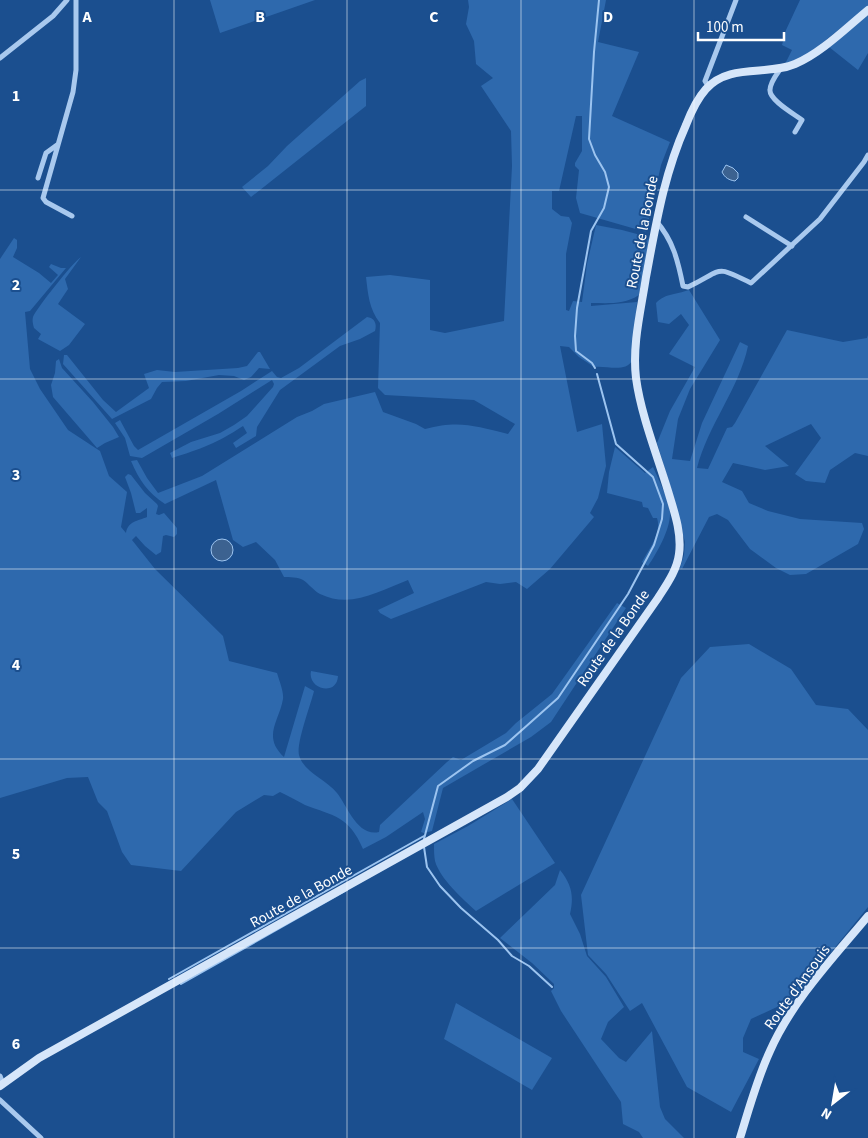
<svg xmlns="http://www.w3.org/2000/svg" width="868" height="1138" viewBox="0 0 868 1138" font-family="'Source Sans 3',sans-serif">
<rect width="100%" height="100%" fill="#1b4f8f"/>
<path fill="#2e69ad" d="M 210,0 L 315,0 L 220,33 Z
M 468,0 L 606,0 L 598,42 L 639,52 L 612,116 L 670,142 L 661,165 L 646,232 L 580,213 L 576,198 L 579,170 L 575,166 L 575,163 L 582,151 L 582,116 L 576,116 L 559,191 L 552,191 L 552,209 L 561,216 L 569,217 L 572,223 L 566,254 L 566,310 L 569,311 L 573,301 L 582,302 L 587,264 L 596,225 L 622,230 L 648,237 L 649,240 L 639,295 C 624,305 607,303 591,303 L 591,306 L 637,302 L 632,361 C 625,373 605,365 594,367 L 579,357 L 569,347 L 560,346 L 577,432 L 602,424 L 606,466 L 598,498 L 590,513 L 594,517 L 550,569 L 527,589 L 516,582 L 500,584 L 486,582 L 391,619 L 380,613 L 378,610 L 414,593 L 408,580 C 379,591 351,609 320,594 C 313,590 309,584 303,580 C 298,577 289,577 284,577 L 275,560 L 256,542 L 243,547 L 233,540 L 216,480 L 165,504 C 148,493 139,480 131,461 L 137,460 L 147,478 L 158,493 L 202,476 L 297,417 L 312,411 L 324,404 L 375,392 L 383,412 L 416,424 L 425,429 C 459,420 475,426 508,434 L 515,424 L 474,400 L 385,395 L 378,388 L 380,323 C 369,309 368,294 366,277 L 390,275 L 430,280 L 430,330 L 445,333 L 504,321 L 512,166 L 511,131 L 481,86 L 493,78 L 476,64 L 474,41 L 466,24 L 469,7 Z
M 800,0 L 868,0 L 868,6 L 806,56 L 785,64 L 792,50 L 782,45 L 786,30 Z
M 868,15 L 868,53 L 858,70 L 829,47 Z
M 366,78 L 366,106 L 251,197 L 242,187 L 268,166 L 287,146 L 360,81 Z
M 14,238 L 17,240 L 17,248 L 13,257 L 39,273 L 51,283 L 58,275 L 49,267 L 51,264 L 61,268 L 66,268 L 30,311 L 25,312 L 30,369 L 40,389 L 68,430 L 100,451 L 109,476 L 127,492 L 121,527 L 126,533 C 128,521 138,521 147,517 L 147,508 L 140,513 L 136,513 L 131,493 L 125,477 L 128,474 L 131,475 L 145,493 L 157,504 L 158,506 L 156,514 L 159,515 L 164,513 L 177,528 L 177,534 L 174,537 L 166,535 L 163,536 L 161,552 L 156,555 L 145,546 L 136,536 L 132,540 L 155,569 L 223,636 L 229,661 L 277,673 C 279,680 284,692 283,699 C 279,722 262,736 284,757 L 305,686 L 314,691 C 311,704 296,743 299,755 C 304,773 326,779 337,793 C 347,805 357,837 379,832 L 380,825 L 447,762 L 453,757 L 461,760 L 506,733 L 516,723 L 552,694 L 617,603 L 626,608 L 551,722 L 531,737 L 443,788 L 432,831 L 424,833 L 421,832 L 425,819 L 423,812 L 386,837 L 363,849 C 349,816 334,816 305,805 C 297,801 289,796 280,792 L 273,796 L 264,795 L 236,812 L 181,871 L 131,865 L 122,852 L 107,811 L 98,802 L 88,777 L 67,778 L 0,798 L 0,259 Z
M 81,257 L 65,279 L 68,289 L 58,304 L 85,324 L 69,345 L 60,351 L 38,339 L 41,334 L 34,328 C 33,324 32,321 33,317 C 36,309 73,262 81,257 Z
M 689,290 L 720,340 L 690,389 L 678,419 L 672,459 L 690,461 L 702,423 L 740,342 L 748,346 C 739,389 708,425 697,468 L 708,469 L 727,428 L 732,427 L 735,423 L 787,330 L 843,342 L 867,338 L 868,335 L 868,456 L 855,453 L 830,470 L 825,483 L 806,481 L 795,474 L 821,438 L 811,424 L 765,446 L 789,466 L 765,470 L 733,463 L 722,482 L 742,491 L 749,503 L 768,511 L 800,519 L 862,523 L 864,529 L 858,544 L 806,574 L 790,575 L 776,568 L 750,549 L 728,520 L 717,514 L 709,517 L 682,569 L 680,568 L 684,555 L 685,542 L 672,492 L 657,443 L 670,411 L 695,367 L 669,354 L 689,325 L 681,314 L 669,324 L 658,322 L 656,303 C 666,293 675,295 689,290 Z
M 367,317 C 375,318 377,324 375,331 L 360,339 L 340,346 L 280,390 L 257,427 L 256,436 L 236,448 L 233,443 L 247,433 L 243,426 C 217,443 201,449 172,458 L 170,453 L 191,442 L 220,433 L 234,425 L 247,416 L 273,387 L 274,384 L 272,380 L 218,414 L 142,458 L 130,456 L 125,438 L 115,423 L 120,420 L 134,446 L 138,450 L 241,391 L 272,371 L 277,377 L 281,378 L 299,368 Z
M 258,352 L 260,352 L 270,369 L 259,368 L 251,377 L 244,380 L 234,376 L 219,375 L 186,381 L 162,382 L 157,388 L 151,399 L 112,419 L 63,364 L 64,355 L 67,355 L 103,400 L 116,412 L 149,388 L 144,374 L 157,370 L 175,372 L 238,368 L 247,366 Z
M 59,359 L 62,368 L 93,402 L 113,427 L 119,437 L 105,443 L 97,448 L 53,397 L 51,385 L 55,373 L 56,361 Z
M 615,447 L 645,473 L 653,467 C 658,478 669,500 670,512 C 671,528 657,553 648,566 L 642,562 C 649,549 662,533 657,518 L 653,518 L 648,508 L 643,507 L 642,502 L 607,493 L 609,472 Z
M 749,644 L 791,669 L 816,705 L 848,709 L 868,730 L 868,907 L 792,1000 L 751,1019 L 743,1038 L 743,1052 L 759,1059 L 731,1112 L 687,1087 L 642,1003 L 630,1011 L 606,974 L 588,955 L 581,895 L 681,678 L 710,647 Z
M 311,671 L 338,676 C 337,697 307,689 311,671 Z
M 512,799 L 555,863 L 476,911 C 463,899 440,879 435,861 C 434,856 434,850 434,844 L 468,826 Z
M 560,870 C 572,885 574,896 570,914 L 580,934 L 587,956 L 606,977 L 624,1007 L 608,1022 L 601,1039 L 619,1058 L 626,1062 L 652,1031 L 660,1107 L 665,1119 L 684,1138 L 643,1138 L 639,1132 L 623,1124 L 621,1102 L 561,1011 L 551,991 L 554,988 L 554,984 L 532,963 L 500,938 L 555,885 Z
M 456,1003 L 552,1058 L 532,1090 L 444,1039 Z"/>
<path fill="#3c6290" stroke="#9cc4f0" d="M 726,165 L 733,168 L 738,173 L 738,178 L 735,181 C 729,180 725,178 722,172 Z
M211 550a11 11 0 1 1 22 0a11 11 0 1 1-22 0Z"/>
<g fill="none" stroke-linecap="round" stroke-linejoin="round">
<path stroke="#9cc4f0" stroke-width="2" d="M 595,368 L 592,363 L 576,351 L 575,336 L 577,308 L 591,231 L 604,208 L 609,187 L 605,172 L 595,155 L 589,139 L 594,52 L 599,0
M 424,839 L 438,786 L 473,761 L 505,745 L 558,698 L 628,594 L 654,545 L 662,519 L 663,504 L 653,477 L 616,444 L 597,374
M 424,847 L 427,867 L 440,886 L 461,908 L 498,940 L 512,956 L 529,966 L 552,987
M 169,979 L 424,836
M 181,984 L 347,890"/>
<path stroke="#a9c9ee" stroke-width="5" d="M 0,58 L 53,16 L 67,0
M 781,68 C 777,74 770,82 770,90 C 769,100 794,114 802,120 L 795,132
M 708,86 L 705,81 L 736,0
M 38,178 L 46,153 L 57,145
M 72,216 L 46,202 L 43,198 L 73,92 L 76,70 L 76,0
M 746,217 L 792,246
M 656,221 C 673,240 678,261 683,286 L 688,287 C 724,270 713,264 751,283 L 820,219 L 864,162 L 868,155
M 0,1076 L 3,1084
M 0,1100 L 41,1138"/>
<path stroke="#d6e6fa" stroke-width="8" d="M 0,1086 L 39,1058 L 507,797 L 520,788 L 538,769 L 658,598 C 667,584 677,570 679,554 C 682,533 674,511 668,491 C 657,455 641,415 636,378 C 632,345 641,310 646,277 C 656,224 664,174 686,125 C 691,112 697,99 706,89 C 729,63 767,76 795,64 C 821,53 846,28 868,10
M 740,1138 C 749,1109 757,1079 770,1051 C 792,1001 833,958 868,916"/>
</g>
<path fill="none" stroke="#fff" stroke-width="1" stroke-opacity="0.55" d="M 174,0 L 174,1138M 347,0 L 347,1138M 521,0 L 521,1138M 694,0 L 694,1138M 0,190 L 868,190M 0,379 L 868,379M 0,569 L 868,569M 0,759 L 868,759M 0,948 L 868,948"/>
<g text-anchor="middle" stroke-width="4" stroke-linejoin="round" paint-order="stroke">
<g font-size="15" fill="#fff" stroke="#1b4f8f">
<text transform="translate(642 232) rotate(-79)" y="5">Route de la Bonde</text>
<text transform="translate(613 638) rotate(-55)" y="5">Route de la Bonde</text>
<text transform="translate(301 896) rotate(-29)" y="5">Route de la Bonde</text>
<text transform="translate(797 987) rotate(-54)" y="5">Route d'Ansouis</text>
</g>
</g>
<g font-size="16" text-anchor="middle" font-weight="bold" fill="#fff" stroke="#1b4f8f" stroke-width="4" stroke-linejoin="round" paint-order="stroke">
<text x="87" y="22">A</text>
<text x="260" y="22">B</text>
<text x="434" y="22">C</text>
<text x="608" y="22">D</text>
<text x="16" y="101">1</text>
<text x="16" y="290">2</text>
<text x="16" y="480">3</text>
<text x="16" y="670">4</text>
<text x="16" y="859">5</text>
<text x="16" y="1049">6</text>
</g>
<g transform="translate(833 1103) rotate(211)" stroke="#1b4f8f" stroke-width="4" paint-order="stroke">
<path d="M0-4L9 19L0 12L-9 19Z" fill="#ffffff"/>
<text y="-8" font-size="14" font-weight="bold" text-anchor="middle" fill="#ffffff">N</text>
</g>
<path d="M698 32v8h86v-8" fill="none" stroke="#ffffff" stroke-width="2.5"/>
<text x="706" y="32" font-size="15" fill="#ffffff" stroke="#1b4f8f" stroke-width="4" paint-order="stroke">100 m</text>
</svg>
